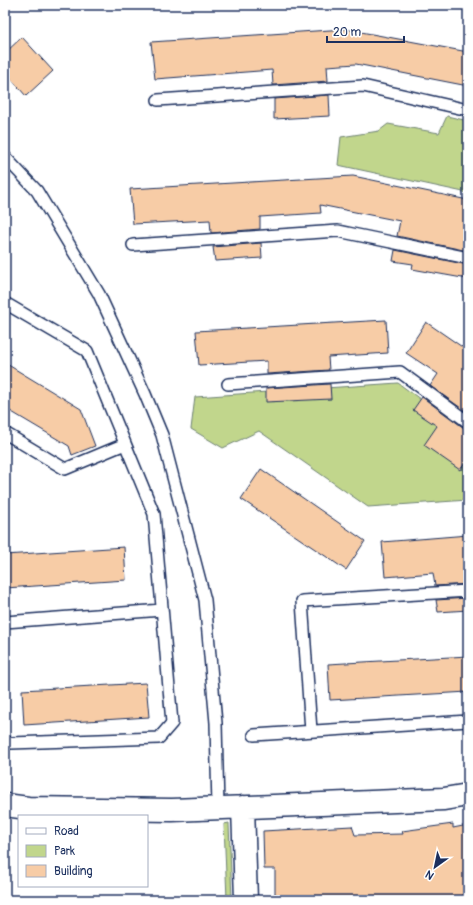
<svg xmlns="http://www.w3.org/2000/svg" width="473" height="905" viewBox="0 0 473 905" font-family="Pangolin,sans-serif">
<rect width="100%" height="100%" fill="#fff"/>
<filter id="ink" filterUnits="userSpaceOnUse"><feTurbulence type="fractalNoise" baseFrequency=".025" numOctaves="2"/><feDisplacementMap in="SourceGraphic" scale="8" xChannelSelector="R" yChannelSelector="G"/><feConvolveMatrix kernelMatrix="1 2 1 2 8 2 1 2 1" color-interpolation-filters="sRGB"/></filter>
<g filter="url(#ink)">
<path fill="#c1d68c" stroke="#6e8275" d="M 447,116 L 468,121 L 468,193 L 338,165 L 341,137 L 379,131 L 388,124 L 439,133 Z
M 398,383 L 468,434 L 468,500 L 368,507 L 259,431 L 223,448 L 191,429 L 195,397 Z
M 229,823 L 232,900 L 227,900 L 224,824 Z"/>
<path fill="#f7cca6" stroke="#1b2f5e" d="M 345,29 L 468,52 L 468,86 L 356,64 L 327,66 L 328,81 L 273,85 L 272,70 L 155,79 L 151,42 Z
M 22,37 L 53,71 L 26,96 L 5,72 L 5,53 Z
M 329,95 L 330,116 L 274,119 L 274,99 Z
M 353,176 L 468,200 L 468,251 L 397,236 L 400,221 L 320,205 L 321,213 L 260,217 L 260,229 L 211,233 L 210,220 L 133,224 L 130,189 Z
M 261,243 L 262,258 L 215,261 L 213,247 Z
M 395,250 L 468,265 L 468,279 L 412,269 L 413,264 L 393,261 Z
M 386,320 L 388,353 L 328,357 L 329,370 L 267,374 L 267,361 L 199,365 L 196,331 Z
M 426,322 L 468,351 L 468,413 L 430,386 L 438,374 L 406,353 Z
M 5,363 L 81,409 L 95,446 L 72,455 L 69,446 L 5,408 Z
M 330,384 L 331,399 L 266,402 L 266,388 Z
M 422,397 L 464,428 L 468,429 L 468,459 L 460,470 L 424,445 L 437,426 L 413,410 Z
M 261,469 L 365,541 L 346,570 L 241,499 Z
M 468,535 L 468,584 L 435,586 L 433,573 L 385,577 L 382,542 Z
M 124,547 L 126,580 L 5,588 L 5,555 Z
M 468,598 L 468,610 L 438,612 L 436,600 Z
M 468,656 L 468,692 L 330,700 L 328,664 Z
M 146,683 L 149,717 L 24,725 L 22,690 Z
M 453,824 L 453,828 L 468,825 L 468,900 L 275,900 L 275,869 L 264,869 L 263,831 L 352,826 L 355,835 L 403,834 L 402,831 Z"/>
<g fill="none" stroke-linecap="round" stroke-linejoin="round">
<defs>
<path id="lane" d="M 158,100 L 363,86 L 468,110
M 5,157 L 37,191 L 99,294 L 145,394 L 162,435 L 205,600 L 216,723 L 218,808
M 133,245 L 338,231 L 468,258
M 5,303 L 87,351 L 154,514 L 172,723 L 159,738 L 11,743 L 5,742
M 228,384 L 400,372 L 468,422
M 5,433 L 65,469 L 125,444
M 5,622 L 162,610
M 311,731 L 302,601 L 468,591
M 254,735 L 468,721"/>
<path id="street" d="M 5,805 L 28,808 L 172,810 L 444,799 L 468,795
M 243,807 L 246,900"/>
</defs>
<use href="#lane" stroke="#1b2f5e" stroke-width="14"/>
<use href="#street" stroke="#1b2f5e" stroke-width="25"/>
<use href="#lane" stroke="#fff" stroke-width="11"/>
<use href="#street" stroke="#fff" stroke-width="22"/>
</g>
</g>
<rect width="473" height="905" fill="none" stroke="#fff" stroke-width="20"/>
<rect x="10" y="10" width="453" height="885" fill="none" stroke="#1b2f5e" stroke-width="1.5" filter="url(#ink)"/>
<rect x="18" y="815" width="130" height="72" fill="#ffffff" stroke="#a4acbf"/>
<rect x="26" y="828" width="20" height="6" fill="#ffffff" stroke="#a4acbf"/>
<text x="54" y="835" font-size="12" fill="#1b2f5e">Road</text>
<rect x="26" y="845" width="20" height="12" fill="#c1d68c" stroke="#a4acbf"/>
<text x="54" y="855" font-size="12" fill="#1b2f5e">Park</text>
<rect x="26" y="865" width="20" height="12" fill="#f7cca6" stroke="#a4acbf"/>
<text x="54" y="875" font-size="12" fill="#1b2f5e">Building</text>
<g transform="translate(435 867) rotate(213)" stroke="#ffffff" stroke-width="3" paint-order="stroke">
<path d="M0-3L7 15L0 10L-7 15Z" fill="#1b2f5e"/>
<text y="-6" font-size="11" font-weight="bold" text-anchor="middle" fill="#1b2f5e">N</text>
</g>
<path d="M327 36v6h77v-6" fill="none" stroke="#1b2f5e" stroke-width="2"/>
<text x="333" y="36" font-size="12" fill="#1b2f5e" stroke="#ffffff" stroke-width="3" paint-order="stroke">20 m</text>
</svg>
